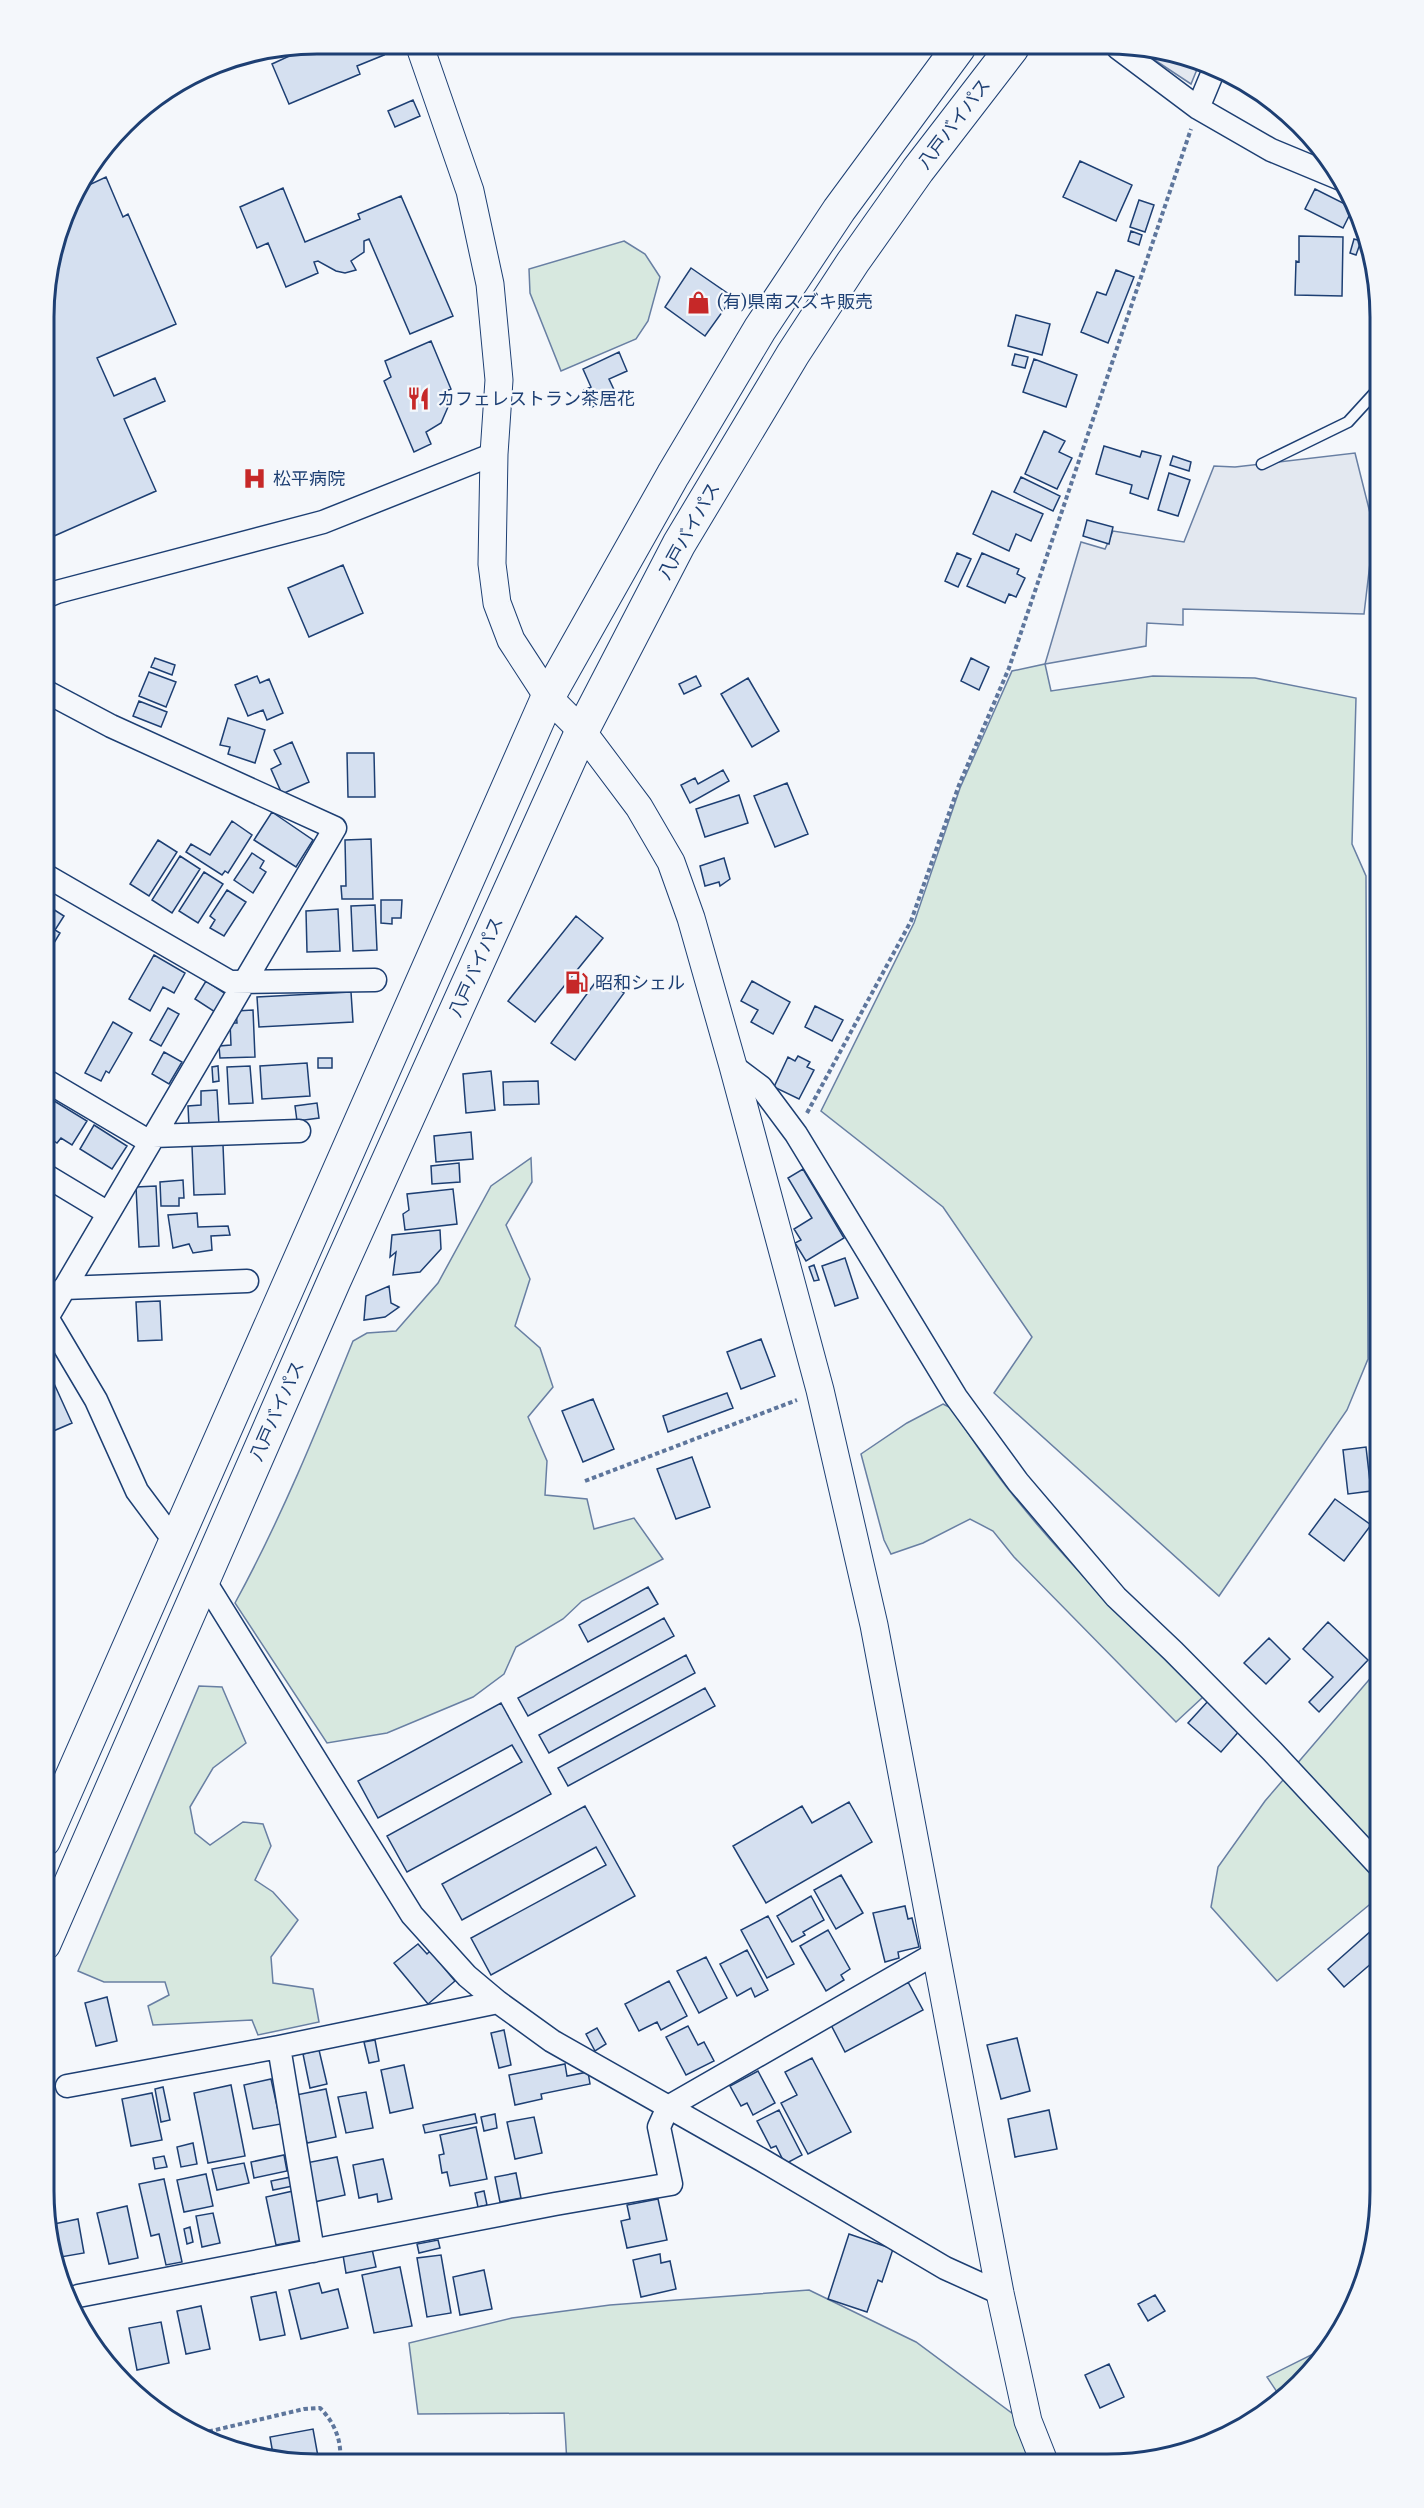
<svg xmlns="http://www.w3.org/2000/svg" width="1424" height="2508" viewBox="0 0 1424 2508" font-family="'Libre Baskerville','Noto Sans JP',serif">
<rect width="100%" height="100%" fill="#f4f7fb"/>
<path fill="#d7e8df" stroke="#687fa3" stroke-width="1.5" d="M 624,241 L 645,254 L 660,277 L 648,321 L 636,339 L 561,371 L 530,293 L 529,269 Z
M 1045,664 L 1051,691 L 1153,676 L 1255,678 L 1356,698 L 1352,844 L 1366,876 L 1368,1359 L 1347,1410 L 1219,1596 L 994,1393 L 1032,1337 L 943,1207 L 821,1111 L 914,923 L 960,788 L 1012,671 Z
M 531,1158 L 532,1182 L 506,1225 L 530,1279 L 515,1326 L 540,1348 L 553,1387 L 528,1417 L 547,1461 L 545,1495 L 587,1499 L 594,1529 L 634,1518 L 663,1559 L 582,1601 L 563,1619 L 516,1647 L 504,1674 L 473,1697 L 387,1733 L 327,1743 L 235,1603 C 281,1519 317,1430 353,1341 L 367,1333 L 396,1331 L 438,1283 L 491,1186 Z
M 943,1404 L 951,1408 C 970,1435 988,1464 1009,1490 C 1067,1564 1136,1631 1203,1697 L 1176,1722 L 1014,1557 L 993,1531 L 970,1519 L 923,1543 L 891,1554 L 884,1540 L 861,1454 L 907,1423 Z
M 1380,1667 L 1380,1896 L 1277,1981 L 1211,1907 L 1218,1867 L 1265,1801 Z
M 199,1686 L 222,1687 L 246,1743 L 213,1768 L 190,1807 L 195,1833 L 210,1845 L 243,1822 L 263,1824 L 271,1846 L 255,1880 L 273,1892 L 298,1920 L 271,1957 L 273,1983 L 313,1989 L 319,2022 L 258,2035 L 252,2020 L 153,2025 L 148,2006 L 169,1995 L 165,1982 L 104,1982 L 78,1971 Z
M 809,2290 L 916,2342 L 1013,2414 L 1030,2464 L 567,2463 L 564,2413 L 418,2414 L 409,2343 L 512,2318 L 610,2305 Z
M 1331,2345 L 1324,2358 L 1281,2398 L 1267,2377 Z"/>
<path fill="#e3e8f0" stroke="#687fa3" stroke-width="1.5" d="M 1138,49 L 1160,49 L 1200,62 L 1191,84 Z
M 1355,453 L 1374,529 L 1364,614 L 1183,609 L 1183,625 L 1147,623 L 1146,646 L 1045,664 L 1081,542 L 1105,549 L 1113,531 L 1184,542 L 1214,466 L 1235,467 Z"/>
<path fill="#d5e0f0" stroke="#1d3f73" stroke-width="1.5" d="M 317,44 L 386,44 L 380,47 L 384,55 L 357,66 L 360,74 L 289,104 L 272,64 L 294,54 L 292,50 Z
M 413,100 L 420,116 L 395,127 L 388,111 Z
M 1080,161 L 1132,185 L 1116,221 L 1063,197 Z
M 106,177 L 123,217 L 128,214 L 176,324 L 97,358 L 114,396 L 155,378 L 165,401 L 124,419 L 156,491 L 45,540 L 46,282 L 72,196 L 76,191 Z
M 283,188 L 305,242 L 360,219 L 358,214 L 401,196 L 453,316 L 410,334 L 369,239 L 364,241 L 364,252 L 351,261 L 356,270 L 345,273 L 336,271 L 318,261 L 314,262 L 318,273 L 286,287 L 268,243 L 257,248 L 240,207 Z
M 1315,189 L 1353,208 L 1343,228 L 1305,209 Z
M 1139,200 L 1154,205 L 1145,232 L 1130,227 Z
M 1131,231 L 1142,235 L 1139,245 L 1128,241 Z
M 1299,236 L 1343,237 L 1342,296 L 1295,295 L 1296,261 L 1299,262 Z
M 1354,239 L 1361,241 L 1356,255 L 1350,253 Z
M 691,268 L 733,297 L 705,336 L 665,307 Z
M 1116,270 L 1134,277 L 1108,343 L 1081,332 L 1097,292 L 1106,295 Z
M 1016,315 L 1050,324 L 1042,355 L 1008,346 Z
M 431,341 L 451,389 L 446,391 L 448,407 L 441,423 L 426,432 L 431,444 L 414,452 L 384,381 L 391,377 L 385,361 Z
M 619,352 L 627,371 L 609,379 L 617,396 L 592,407 L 584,390 L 591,387 L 583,369 Z
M 1015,354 L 1028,357 L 1025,368 L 1012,365 Z
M 1034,359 L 1077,375 L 1066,407 L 1023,392 Z
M 1044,431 L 1065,441 L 1059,452 L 1072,458 L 1057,489 L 1025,474 Z
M 1104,446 L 1140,457 L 1142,451 L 1161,456 L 1148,499 L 1130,493 L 1132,485 L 1096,474 Z
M 1173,456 L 1191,462 L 1189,471 L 1170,465 Z
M 1169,473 L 1190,480 L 1178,516 L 1158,510 Z
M 1021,477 L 1060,496 L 1053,511 L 1014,492 Z
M 992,491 L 1043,514 L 1031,541 L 1016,534 L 1009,551 L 973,534 Z
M 1087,520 L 1113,527 L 1109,544 L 1083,536 Z
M 957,553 L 971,559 L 958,587 L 945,581 Z
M 982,553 L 1019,569 L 1017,574 L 1025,578 L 1016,597 L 1009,594 L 1005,603 L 967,586 Z
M 343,565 L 363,613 L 309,637 L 288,588 Z
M 155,658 L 175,665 L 172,675 L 151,667 Z
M 971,658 L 989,667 L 979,690 L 961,681 Z
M 149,672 L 176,682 L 166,707 L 139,696 Z
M 257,676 L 260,683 L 269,679 L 283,713 L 267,720 L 263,710 L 248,716 L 235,685 Z
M 696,676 L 701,686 L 684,694 L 679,684 Z
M 748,678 L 779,731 L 752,747 L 721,694 Z
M 139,701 L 167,712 L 161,727 L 133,716 Z
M 228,718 L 265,730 L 255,763 L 228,754 L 230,747 L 220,745 Z
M 292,742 L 309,782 L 282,794 L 271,769 L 281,764 L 274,750 Z
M 347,753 L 374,753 L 375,797 L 348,797 Z
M 723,770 L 729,781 L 690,803 L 681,785 L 695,778 L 698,784 Z
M 787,783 L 808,834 L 775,847 L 754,796 Z
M 739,795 L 748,823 L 705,837 L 696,809 Z
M 272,812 L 313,840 L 296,867 L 254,840 Z
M 232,821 L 252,835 L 228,873 L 225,871 L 222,875 L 186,852 L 191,844 L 210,855 Z
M 371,839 L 373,899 L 342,899 L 341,886 L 346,886 L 345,840 Z
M 158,840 L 177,852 L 149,896 L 130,884 Z
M 252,853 L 264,861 L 260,868 L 266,872 L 253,893 L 234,880 Z
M 180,856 L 200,869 L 172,913 L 152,900 Z
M 724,858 L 730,879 L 720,886 L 719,882 L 705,886 L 700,866 Z
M 204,872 L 223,884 L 198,923 L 179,911 Z
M 227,890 L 246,902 L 224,936 L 210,928 L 215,920 L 210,916 Z
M 381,900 L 402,900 L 401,918 L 392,918 L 392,924 L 381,923 Z
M 45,904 L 64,916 L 55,930 L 60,933 L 51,948 L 45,944 Z
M 375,905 L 377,950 L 353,951 L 351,906 Z
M 338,909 L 340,951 L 307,952 L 306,911 Z
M 576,916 L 603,938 L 535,1022 L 508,1001 Z
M 154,955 L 185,973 L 174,993 L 163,987 L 150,1011 L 129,999 Z
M 600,976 L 624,993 L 575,1060 L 551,1043 Z
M 206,981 L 226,994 L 215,1012 L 195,999 Z
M 752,981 L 790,1002 L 773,1034 L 751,1022 L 758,1010 L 741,1001 Z
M 351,992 L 353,1022 L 259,1027 L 257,997 Z
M 815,1006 L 843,1020 L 832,1041 L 805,1027 Z
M 168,1008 L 179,1014 L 161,1046 L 150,1040 Z
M 253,1010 L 255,1057 L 220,1058 L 219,1046 L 231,1045 L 230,1023 L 237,1023 L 236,1011 Z
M 113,1022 L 132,1033 L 109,1073 L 106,1071 L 101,1081 L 85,1073 Z
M 164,1052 L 182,1062 L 169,1084 L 152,1074 Z
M 798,1056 L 810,1062 L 807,1067 L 814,1070 L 799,1099 L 774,1087 L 788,1057 L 795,1061 Z
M 318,1058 L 332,1058 L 332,1068 L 318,1068 Z
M 307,1063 L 310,1096 L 262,1099 L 260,1066 Z
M 218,1066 L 219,1081 L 213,1082 L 212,1067 Z
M 250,1066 L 253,1103 L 229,1104 L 227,1067 Z
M 491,1071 L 495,1110 L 466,1113 L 463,1074 Z
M 538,1081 L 539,1104 L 504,1105 L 503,1082 Z
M 217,1090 L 219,1125 L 189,1126 L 188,1106 L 201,1105 L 201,1091 Z
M 51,1099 L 87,1121 L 72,1145 L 61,1138 L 57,1143 L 45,1135 L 48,1130 L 45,1128 L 45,1109 Z
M 317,1103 L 319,1118 L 297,1121 L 295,1106 Z
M 94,1125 L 127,1146 L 112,1169 L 80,1149 Z
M 471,1132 L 473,1159 L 436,1162 L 434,1136 Z
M 223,1145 L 225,1194 L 194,1195 L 192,1146 Z
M 459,1163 L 460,1182 L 432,1184 L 431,1166 Z
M 803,1169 L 844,1238 L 806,1261 L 795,1243 L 801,1240 L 794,1229 L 812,1218 L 788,1178 Z
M 183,1180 L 184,1198 L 179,1198 L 179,1206 L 161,1206 L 160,1182 Z
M 156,1186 L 159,1246 L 139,1247 L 136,1187 Z
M 453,1189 L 457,1224 L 405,1230 L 403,1214 L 409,1210 L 407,1194 Z
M 197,1213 L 198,1227 L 228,1226 L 230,1235 L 211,1236 L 212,1250 L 193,1253 L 189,1244 L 173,1248 L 168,1215 Z
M 440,1230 L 441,1249 L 420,1272 L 393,1275 L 396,1252 L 390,1257 L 392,1235 Z
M 845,1258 L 858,1298 L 835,1306 L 822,1266 Z
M 814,1265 L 819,1280 L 814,1281 L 809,1267 Z
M 389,1286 L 391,1303 L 399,1307 L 385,1317 L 364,1320 L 366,1296 Z
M 160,1301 L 162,1340 L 138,1341 L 136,1302 Z
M 761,1339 L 775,1376 L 741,1389 L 727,1352 Z
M 44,1366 L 46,1366 L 72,1423 L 44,1435 Z
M 727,1393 L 733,1408 L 668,1432 L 663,1416 Z
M 593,1399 L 614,1449 L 583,1462 L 562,1411 Z
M 1366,1447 L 1371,1491 L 1348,1494 L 1343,1450 Z
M 692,1457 L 710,1507 L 676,1519 L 657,1469 Z
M 1335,1499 L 1371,1525 L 1344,1561 L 1309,1534 Z
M 648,1587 L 658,1604 L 588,1642 L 579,1625 Z
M 664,1618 L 674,1636 L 528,1716 L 518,1698 Z
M 1328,1622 L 1368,1660 L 1319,1712 L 1309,1702 L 1333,1677 L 1303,1649 Z
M 1269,1638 L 1290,1659 L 1266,1684 L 1244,1663 Z
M 686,1655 L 695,1673 L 549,1753 L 539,1735 Z
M 705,1688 L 715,1706 L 568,1786 L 558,1768 Z
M 1209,1700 L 1241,1729 L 1221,1752 L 1188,1723 Z
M 501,1703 L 551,1794 L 407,1872 L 387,1836 L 522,1762 L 512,1745 L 378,1818 L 358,1781 Z
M 849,1802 L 872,1842 L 766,1903 L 733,1846 L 802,1806 L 812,1823 Z
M 585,1806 L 635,1896 L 491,1975 L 471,1938 L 606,1865 L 596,1847 L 462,1920 L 442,1884 Z
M 841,1875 L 863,1913 L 836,1929 L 814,1890 Z
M 811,1896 L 824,1920 L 803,1932 L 805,1935 L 792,1942 L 777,1916 Z
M 905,1906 L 908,1919 L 912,1918 L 919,1947 L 898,1952 L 899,1958 L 885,1962 L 873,1913 Z
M 768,1916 L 794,1964 L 767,1978 L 741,1930 Z
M 1380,1923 L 1380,1956 L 1344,1987 L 1328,1969 Z
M 828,1930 L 850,1969 L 841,1975 L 844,1980 L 826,1991 L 800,1946 Z
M 418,1944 L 427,1954 L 430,1951 L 455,1981 L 428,2004 L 394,1963 Z
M 747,1950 L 768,1990 L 755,1997 L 751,1988 L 737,1996 L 720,1964 Z
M 706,1957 L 727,1998 L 699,2013 L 677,1971 Z
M 669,1981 L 687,2016 L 661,2030 L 657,2022 L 639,2031 L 625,2004 Z
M 908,1982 L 923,2010 L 845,2052 L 830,2023 Z
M 107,1997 L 117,2041 L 96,2046 L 85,2003 Z
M 688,2026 L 698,2045 L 704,2042 L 714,2061 L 686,2075 L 666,2037 Z
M 597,2028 L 606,2044 L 595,2051 L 586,2034 Z
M 504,2030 L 511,2065 L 499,2068 L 491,2033 Z
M 1017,2038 L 1030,2091 L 1001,2099 L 987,2045 Z
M 375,2040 L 379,2061 L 369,2063 L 364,2042 Z
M 319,2050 L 327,2084 L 310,2088 L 303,2054 Z
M 812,2058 L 851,2132 L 808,2154 L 781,2103 L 797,2095 L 785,2072 Z
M 565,2064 L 567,2076 L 588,2072 L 590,2084 L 541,2094 L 542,2099 L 515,2105 L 509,2075 Z
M 404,2065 L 413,2108 L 390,2113 L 381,2070 Z
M 758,2071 L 775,2103 L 753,2115 L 747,2103 L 741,2106 L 730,2086 Z
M 271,2079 L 281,2124 L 253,2129 L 244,2085 Z
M 231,2085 L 245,2156 L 208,2163 L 194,2093 Z
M 163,2087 L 170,2120 L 161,2122 L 155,2089 Z
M 326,2089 L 336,2137 L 307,2143 L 296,2095 Z
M 366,2092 L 373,2128 L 346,2133 L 338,2097 Z
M 152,2093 L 162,2140 L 131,2146 L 122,2099 Z
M 779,2110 L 802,2155 L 785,2164 L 776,2146 L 771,2148 L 757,2121 Z
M 1049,2110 L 1057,2149 L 1015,2157 L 1008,2119 Z
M 475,2114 L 477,2123 L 425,2133 L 423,2125 Z
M 495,2114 L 497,2128 L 484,2131 L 481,2117 Z
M 534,2117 L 542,2153 L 515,2159 L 507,2122 Z
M 476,2127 L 487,2179 L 450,2186 L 447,2172 L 442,2173 L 439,2155 L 444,2154 L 440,2135 Z
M 193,2143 L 197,2164 L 181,2167 L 177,2147 Z
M 284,2155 L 287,2171 L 254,2178 L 251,2162 Z
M 164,2156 L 167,2167 L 155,2169 L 153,2158 Z
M 337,2157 L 345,2195 L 314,2202 L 306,2163 Z
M 383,2159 L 392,2199 L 378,2202 L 377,2194 L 359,2198 L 353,2165 Z
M 244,2163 L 249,2183 L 217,2190 L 212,2169 Z
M 516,2173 L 521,2198 L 500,2202 L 495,2177 Z
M 206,2174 L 213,2206 L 184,2212 L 177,2180 Z
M 291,2177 L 293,2186 L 273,2190 L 271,2181 Z
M 164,2179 L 182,2262 L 166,2265 L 159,2234 L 151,2236 L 139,2184 Z
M 293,2191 L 303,2240 L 276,2245 L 266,2197 Z
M 484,2191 L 487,2205 L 478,2207 L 475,2193 Z
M 658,2199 L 667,2240 L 627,2248 L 621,2221 L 630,2219 L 627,2205 Z
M 127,2206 L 138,2258 L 109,2264 L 97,2213 Z
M 213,2213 L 220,2243 L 202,2247 L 196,2216 Z
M 78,2219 L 84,2253 L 55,2258 L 49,2225 Z
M 190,2227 L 193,2242 L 187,2244 L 184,2229 Z
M 849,2234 L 893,2249 L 882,2282 L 878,2280 L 867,2312 L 828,2299 Z
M 438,2240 L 440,2248 L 419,2253 L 417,2244 Z
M 372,2249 L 376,2267 L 346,2273 L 343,2255 Z
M 660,2254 L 661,2263 L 670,2261 L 676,2289 L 641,2297 L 633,2260 Z
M 441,2255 L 451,2313 L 427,2317 L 417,2258 Z
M 400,2267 L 412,2326 L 374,2333 L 362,2275 Z
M 484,2270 L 492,2309 L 460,2315 L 453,2277 Z
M 319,2283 L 322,2293 L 338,2289 L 348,2328 L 301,2339 L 289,2290 Z
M 276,2292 L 285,2335 L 260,2340 L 251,2297 Z
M 1155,2295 L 1165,2311 L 1148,2321 L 1138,2304 Z
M 201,2306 L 210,2349 L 186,2354 L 177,2311 Z
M 161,2322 L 169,2363 L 137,2370 L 129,2328 Z
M 1109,2364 L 1124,2397 L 1100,2408 L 1085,2375 Z
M 313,2429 L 319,2462 L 274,2460 L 270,2437 Z"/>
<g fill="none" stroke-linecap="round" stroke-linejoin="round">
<defs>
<path id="service" d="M 1262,464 L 1348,422 L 1380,387"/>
<path id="minor" d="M 1118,48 L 1198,108 L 1271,150 L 1341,179
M 1198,108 L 1215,67
M 45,597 L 57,592 L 323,522 L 494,454
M 45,691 L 111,726 L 335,828 L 47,1318
M 45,875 L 230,982 L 375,980
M 733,1066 L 761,1087 L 796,1134 L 956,1397 L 1018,1482 L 1116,1597 L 1173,1651 L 1272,1751 L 1380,1867
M 45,1080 L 150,1142
M 153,1136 L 299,1131
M 45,1175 L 108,1213
M 64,1288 L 247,1281
M 45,1314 L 96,1400 L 137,1491 L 175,1542
M 204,1580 L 412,1915 L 467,1976 L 498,2002 L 552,2041 L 762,2160 L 945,2268 L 1000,2293
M 279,2047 L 313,2251
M 67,2086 L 279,2047 L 498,2002
M 78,2296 L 555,2204 L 671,2184 L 659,2127 L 668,2107 L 936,1953"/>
<path id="tertiary" d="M 419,44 L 470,191 L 490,284 L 499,380 L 494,454 L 492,564 L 497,603 L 511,640 L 548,697 L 582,731 L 639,807 L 671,862 L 691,918 L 733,1066 L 820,1390 L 874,1625 L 1000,2293 L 1028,2421 L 1045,2464"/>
<path id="trunk" d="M 44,1840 L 548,697 L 673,475 L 760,329 L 839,210 L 959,47
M 44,1944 L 334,1281 L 582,731 L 679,544 L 793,354 L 853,262 L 918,170 L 1012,48"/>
</defs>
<use href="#service" stroke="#1d3f73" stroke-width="13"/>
<use href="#minor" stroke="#1d3f73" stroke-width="25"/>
<use href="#tertiary" stroke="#1d3f73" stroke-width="29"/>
<use href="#trunk" stroke="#1d3f73" stroke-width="35"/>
<path stroke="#5e769c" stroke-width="4" stroke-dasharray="4.5 3" stroke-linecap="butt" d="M 807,1113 L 911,921 L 959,785 L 1009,668 L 1191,129
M 585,1481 L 797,1400
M 194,2435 L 304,2409 L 320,2408 C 335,2423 342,2441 340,2462"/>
<use href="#service" stroke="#f4f7fb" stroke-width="10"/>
<use href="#minor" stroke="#f4f7fb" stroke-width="22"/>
<use href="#tertiary" stroke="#f4f7fb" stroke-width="27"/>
<use href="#trunk" stroke="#f4f7fb" stroke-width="33"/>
</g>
<defs>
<symbol id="shop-bare" viewBox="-9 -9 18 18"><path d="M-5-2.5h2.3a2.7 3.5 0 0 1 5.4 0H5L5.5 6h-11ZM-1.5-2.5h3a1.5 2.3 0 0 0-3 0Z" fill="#c62828" stroke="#f4f7fb" stroke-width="2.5" paint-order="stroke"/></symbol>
<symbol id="restaurant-bare" viewBox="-9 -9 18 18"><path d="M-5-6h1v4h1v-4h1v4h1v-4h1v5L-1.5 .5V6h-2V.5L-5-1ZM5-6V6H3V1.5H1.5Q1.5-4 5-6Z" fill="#c62828" stroke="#f4f7fb" stroke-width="2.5" paint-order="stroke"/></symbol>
<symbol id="hospital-bare" viewBox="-9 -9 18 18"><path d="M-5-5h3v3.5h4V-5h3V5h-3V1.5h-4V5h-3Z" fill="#c62828" stroke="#f4f7fb" stroke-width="2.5" paint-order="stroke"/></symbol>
<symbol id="fuel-bare" viewBox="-9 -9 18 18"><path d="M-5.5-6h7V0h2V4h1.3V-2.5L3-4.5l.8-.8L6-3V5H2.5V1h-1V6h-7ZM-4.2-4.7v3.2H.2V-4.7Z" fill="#c62828" stroke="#f4f7fb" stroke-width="2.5" paint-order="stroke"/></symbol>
</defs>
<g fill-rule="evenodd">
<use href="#shop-bare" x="682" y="286" width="33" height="33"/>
<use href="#restaurant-bare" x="402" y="382" width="33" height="33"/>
<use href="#hospital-bare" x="238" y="462" width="33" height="33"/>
<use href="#fuel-bare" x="560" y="966" width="33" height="33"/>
</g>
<g text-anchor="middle" stroke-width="4.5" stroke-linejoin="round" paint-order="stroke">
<g font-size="18" fill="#1d3f73" stroke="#f4f7fb">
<text transform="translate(954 124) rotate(-53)" y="6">八戸バイパス</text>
<text transform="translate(689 531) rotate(-61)" y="6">八戸バイパス</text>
<text transform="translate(476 967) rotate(-66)" y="6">八戸バイパス</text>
<text transform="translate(277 1411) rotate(-66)" y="6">八戸バイパス</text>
</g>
<g font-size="18" fill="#1d3f73" stroke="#f4f7fb" text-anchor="start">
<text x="717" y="308">(有)県南スズキ販売</text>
<text x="437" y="405">カフェレストラン茶居花</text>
<text x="273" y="485">松平病院</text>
<text x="595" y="989">昭和シェル</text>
</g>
</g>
<path d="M0 0H1424V2508H0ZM317 54H1107A263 263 0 0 1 1370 317V2191A263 263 0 0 1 1107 2454H317A263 263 0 0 1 54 2191V317A263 263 0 0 1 317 54Z" fill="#f4f7fb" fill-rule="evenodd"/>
<path fill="none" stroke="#1d3f73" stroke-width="3" d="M317 54H1107A263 263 0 0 1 1370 317V2191A263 263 0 0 1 1107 2454H317A263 263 0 0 1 54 2191V317A263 263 0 0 1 317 54Z"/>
</svg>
